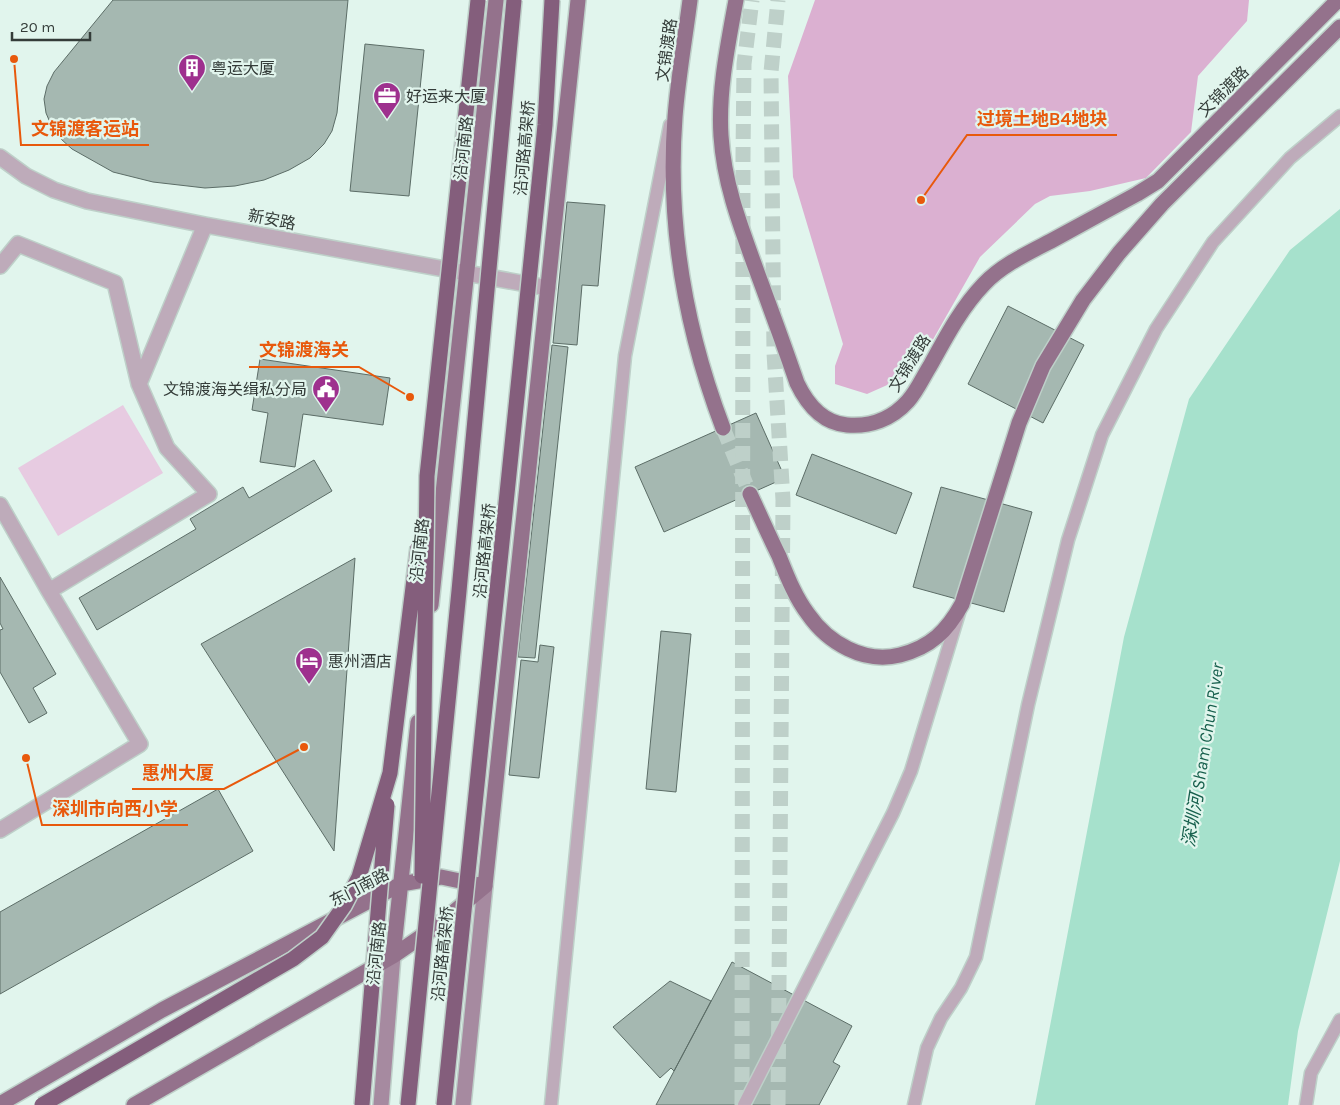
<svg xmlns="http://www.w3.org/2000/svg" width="1340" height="1105" viewBox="0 0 1340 1105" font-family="Karla,'Noto Sans SC',sans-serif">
<rect width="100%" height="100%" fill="#e1f5ed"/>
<path fill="#e7cbe1" d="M 123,405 L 163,473 L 58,536 L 18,468 Z"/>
<path fill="#dbb0d1" d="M 815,0 L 1249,0 L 1247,21 L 1198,76 L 1191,132 L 1146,178 L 1090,191 L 1050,196 L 1035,204 L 980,257 L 931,343 L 903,378 L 867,394 L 835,384 L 835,366 L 843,344 L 793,177 L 788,76 Z"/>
<path fill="#a6e1cc" d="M 1340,209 L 1340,861 L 1298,1031 L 1288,1105 L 1035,1105 L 1124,637 L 1189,399 L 1290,250 Z"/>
<path fill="#a5b8b1" stroke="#5c6d67" d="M 113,0 L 348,0 L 337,113 L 332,131 L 324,144 L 310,158 L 289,170 L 264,180 L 235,186 L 205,188 L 153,182 L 113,172 L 72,149 L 61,139 L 52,127 L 46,113 L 44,99 L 47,86 L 54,72 Z
M 365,44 L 424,50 L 409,196 L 350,191 Z
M 567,202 L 605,205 L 598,286 L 582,285 L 577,345 L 553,343 Z
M 1008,306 L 1084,345 L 1043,423 L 968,384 Z
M 552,345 L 568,347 L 535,658 L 518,657 Z
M 260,359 L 390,378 L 383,425 L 303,414 L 295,467 L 260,462 L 268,413 L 252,410 Z
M 756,413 L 785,478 L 664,532 L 635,467 Z
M 812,454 L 912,493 L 896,534 L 796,495 Z
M 314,460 L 332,491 L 97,630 L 79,598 L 196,529 L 190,519 L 243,487 L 249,498 Z
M 941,487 L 1032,512 L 1004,612 L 913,587 Z
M 355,558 L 334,851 L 201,644 Z
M 0,577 L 56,674 L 33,688 L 47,713 L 29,723 L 0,672 L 0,630 L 3,629 L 0,623 Z
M 661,631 L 691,634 L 676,792 L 646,789 Z
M 540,645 L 554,647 L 539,778 L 509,775 L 521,660 L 538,662 Z
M 218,789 L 253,851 L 0,994 L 0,912 Z
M 732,962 L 852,1026 L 833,1062 L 840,1066 L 819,1105 L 656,1105 Z
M 670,981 L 711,1001 L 674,1071 L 671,1068 L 660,1078 L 613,1027 Z"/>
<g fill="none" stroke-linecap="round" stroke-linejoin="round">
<path stroke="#bed0c9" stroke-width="15" stroke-dasharray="15 8" stroke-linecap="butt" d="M 723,428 L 750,494"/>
<path stroke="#bed0c9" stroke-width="15" stroke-dasharray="15 8" stroke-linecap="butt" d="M 742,1105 L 743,156 L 744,64 L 752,0
M 778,1105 L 783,500 L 774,353 L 771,72 L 778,0"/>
<defs>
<path id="lane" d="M 551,1105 L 625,356 L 670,125
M 744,1105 L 893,813 L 911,771 L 959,613
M 914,1105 L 927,1048 L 941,1018 L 961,988 L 976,957 L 1028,705 L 1068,540 L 1102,435 L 1156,329 L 1213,242 L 1290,158 L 1340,116
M 1306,1105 L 1311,1073 L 1340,1020"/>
<path id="street" d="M 0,157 L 26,176 L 54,190 L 87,201 L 205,225 L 548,288
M 0,266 L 18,244 L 115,283 L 139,384 L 167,448 L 209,494 L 49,591
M 139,384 L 205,225
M 0,505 L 49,591 L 140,744 L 0,830"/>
<path id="secondary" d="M 381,1105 L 393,956
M 463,1105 L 485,886"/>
<path id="primary" d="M 690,0 C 685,39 678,78 675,117 C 667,224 685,328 723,428
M 736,0 C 728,44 718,91 721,136 C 724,183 740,225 756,269 C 770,307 784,345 797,383 C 807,404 823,423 847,425 C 870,427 892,419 908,401 C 917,391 923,377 930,366 C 946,337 961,308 984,284 C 1002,265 1028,253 1051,241 C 1080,225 1108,210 1137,194 L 1158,181 L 1338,0
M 750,494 C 760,515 769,536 779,556 C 787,576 795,597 808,614 C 828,643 864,664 900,655 C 931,647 947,631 962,604 L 1019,423 L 1043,366 L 1083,300 L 1119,253 L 1162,204 L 1340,27
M 431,605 L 496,0
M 485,886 L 578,0
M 393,956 L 418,722
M 0,1104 L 162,1010 L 401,884 L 441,877 L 479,885
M 134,1105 L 393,956 L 438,925 L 485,886"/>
</defs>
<use href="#lane" stroke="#bed0c9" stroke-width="15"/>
<use href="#street" stroke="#bed0c9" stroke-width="18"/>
<use href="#secondary" stroke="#bed0c9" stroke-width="18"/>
<use href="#primary" stroke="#bed0c9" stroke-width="18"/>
<use href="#lane" stroke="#beabba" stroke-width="12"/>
<use href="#street" stroke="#beabba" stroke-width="15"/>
<use href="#secondary" stroke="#a68aa0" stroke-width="15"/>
<use href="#primary" stroke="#94728c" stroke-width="15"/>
<defs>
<path id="highway-bridge" d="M 422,876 L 427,476 L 478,0
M 42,1105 L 293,959 L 322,937 L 344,906 L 359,877 L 390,773 L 418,547
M 362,1105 L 387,805
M 408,1105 L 459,591 L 514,0
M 444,1105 L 545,125 L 552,0"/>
</defs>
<use href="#highway-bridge" stroke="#bed0c9" stroke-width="18" stroke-linecap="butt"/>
<use href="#highway-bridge" stroke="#845e7c" stroke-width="15"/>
</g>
<defs>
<symbol id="building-pin" viewBox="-11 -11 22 30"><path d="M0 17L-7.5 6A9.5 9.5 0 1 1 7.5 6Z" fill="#9e308e" stroke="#e1f5ed"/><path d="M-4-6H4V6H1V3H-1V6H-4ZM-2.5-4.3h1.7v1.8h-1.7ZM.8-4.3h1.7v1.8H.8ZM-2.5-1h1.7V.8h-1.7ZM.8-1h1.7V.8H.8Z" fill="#fff"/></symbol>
<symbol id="office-pin" viewBox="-11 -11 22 30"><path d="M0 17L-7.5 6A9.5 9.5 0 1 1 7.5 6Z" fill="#9e308e" stroke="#e1f5ed"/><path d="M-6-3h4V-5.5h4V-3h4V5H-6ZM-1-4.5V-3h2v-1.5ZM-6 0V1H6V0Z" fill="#fff"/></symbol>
<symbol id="civic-pin" viewBox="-11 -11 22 30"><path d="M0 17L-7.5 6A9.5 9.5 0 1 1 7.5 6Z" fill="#9e308e" stroke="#e1f5ed"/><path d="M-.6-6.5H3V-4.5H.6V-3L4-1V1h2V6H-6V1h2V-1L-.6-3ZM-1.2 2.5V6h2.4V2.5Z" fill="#fff"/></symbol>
<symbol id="hotel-pin" viewBox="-11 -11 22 30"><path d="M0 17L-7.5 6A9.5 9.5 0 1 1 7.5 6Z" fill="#9e308e" stroke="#e1f5ed"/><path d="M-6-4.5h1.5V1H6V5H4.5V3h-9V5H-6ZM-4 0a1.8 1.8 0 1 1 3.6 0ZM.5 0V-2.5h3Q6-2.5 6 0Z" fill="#fff"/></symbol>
</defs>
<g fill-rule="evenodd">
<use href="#building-pin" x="176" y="52" width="32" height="43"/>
<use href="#office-pin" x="371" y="80" width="32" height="43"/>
<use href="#civic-pin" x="310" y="373" width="32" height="43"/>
<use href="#hotel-pin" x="293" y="645" width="32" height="43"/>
</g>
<g text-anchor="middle" stroke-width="4.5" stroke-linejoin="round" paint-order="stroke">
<g font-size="16" fill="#343c39" stroke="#e1f5ed">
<text transform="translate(666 50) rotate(-82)" y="6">文锦渡路</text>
<text transform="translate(1223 91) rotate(-45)" y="6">文锦渡路</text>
<text transform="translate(463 148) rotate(-84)" y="6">沿河南路</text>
<text transform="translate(524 148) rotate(-85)" y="6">沿河路高架桥</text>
<text transform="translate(272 219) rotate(11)" y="6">新安路</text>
<text transform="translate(909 363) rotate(-58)" y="6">文锦渡路</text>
<text transform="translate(419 550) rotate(-84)" y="6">沿河南路</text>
<text transform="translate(484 551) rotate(-84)" y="6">沿河路高架桥</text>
<text transform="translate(359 887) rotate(-27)" y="6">东门南路</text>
<text transform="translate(376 953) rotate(-84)" y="6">沿河南路</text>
<text transform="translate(442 954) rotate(-84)" y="6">沿河路高架桥</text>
</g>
<g font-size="16" fill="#343c39" stroke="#e1f5ed" text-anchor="start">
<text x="211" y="74">粤运大厦</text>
<text x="406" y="102">好运来大厦</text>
<text x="307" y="395" text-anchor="end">文锦渡海关缉私分局</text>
<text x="328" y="667">惠州酒店</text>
</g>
<g font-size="18" font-style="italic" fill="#17604d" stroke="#e1f5ed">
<text transform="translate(1203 755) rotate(-81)" y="6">深圳河 Sham Chun River</text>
</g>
</g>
<path fill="none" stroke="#e8590c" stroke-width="2" d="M921 200L967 135H1117M14 59L21 145H149M410 397L359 367H249M304 747L224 789H132M26 758L42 825H188"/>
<g fill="#e8590c" stroke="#e1f5ed" stroke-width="2">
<circle cx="921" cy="200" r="5"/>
<circle cx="14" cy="59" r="5"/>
<circle cx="410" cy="397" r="5"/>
<circle cx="304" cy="747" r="5"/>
<circle cx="26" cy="758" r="5"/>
</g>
<g font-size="18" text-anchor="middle" font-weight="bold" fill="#e8590c" stroke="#e1f5ed" stroke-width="4.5" stroke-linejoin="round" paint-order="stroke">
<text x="1042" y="125">过境土地B4地块</text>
<text x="85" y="135">文锦渡客运站</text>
<text x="304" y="356">文锦渡海关</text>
<text x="178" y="779">惠州大厦</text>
<text x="115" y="815">深圳市向西小学</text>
</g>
<path d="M12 32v8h78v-8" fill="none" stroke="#343c39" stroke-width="2.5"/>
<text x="20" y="32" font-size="15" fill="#343c39" stroke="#e1f5ed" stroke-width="4" paint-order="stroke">20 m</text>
</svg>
